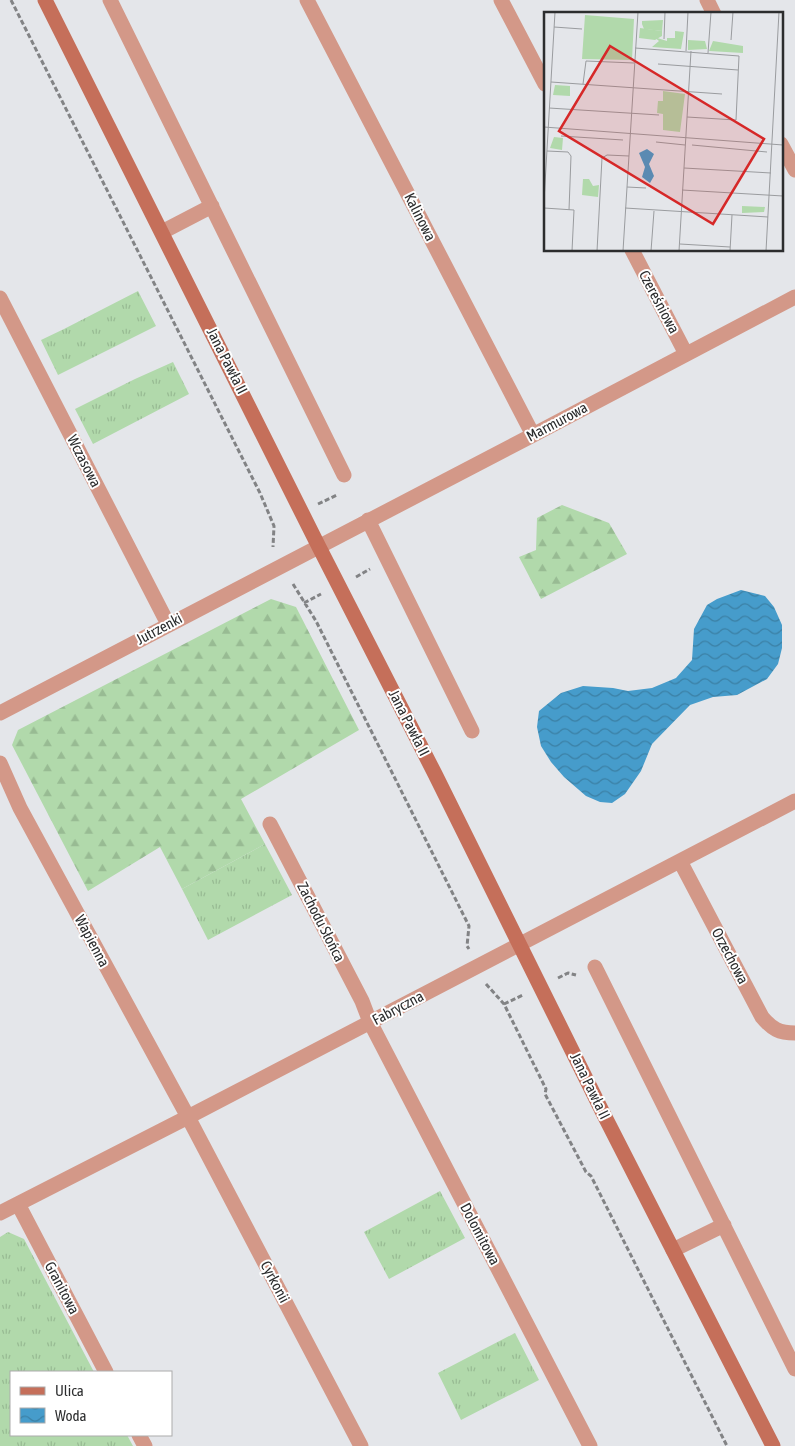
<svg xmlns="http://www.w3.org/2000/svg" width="795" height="1446" viewBox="0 0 795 1446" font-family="'Asap Condensed',sans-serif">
<defs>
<pattern id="grass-tufts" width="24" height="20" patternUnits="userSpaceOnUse" patternTransform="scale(1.25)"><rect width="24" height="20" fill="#b1d9ab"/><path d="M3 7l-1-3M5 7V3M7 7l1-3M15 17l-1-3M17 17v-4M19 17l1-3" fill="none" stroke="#98bb93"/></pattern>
<pattern id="forest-firs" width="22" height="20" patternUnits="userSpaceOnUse" patternTransform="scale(1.25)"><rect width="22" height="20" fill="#b1d9ab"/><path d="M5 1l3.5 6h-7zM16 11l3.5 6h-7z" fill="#98bb93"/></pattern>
<pattern id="water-waves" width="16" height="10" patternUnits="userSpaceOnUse" patternTransform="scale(1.25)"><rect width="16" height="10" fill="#469ccb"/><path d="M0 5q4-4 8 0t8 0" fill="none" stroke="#3b80a5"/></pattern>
</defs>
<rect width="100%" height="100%" fill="#e4e6ea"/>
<path fill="url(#grass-tufts)" d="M 138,291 L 156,326 L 58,375 L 41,340 L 64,329 Z
M 173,362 L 189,394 L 93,444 L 75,409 L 135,379 Z
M 265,844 L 292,895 L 208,940 L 182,889 Z
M 440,1191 L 465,1238 L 389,1279 L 364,1232 Z
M 8,1232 L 24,1239 L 94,1372 L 11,1372 L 11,1435 L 127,1435 L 133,1446 L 0,1446 L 0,1237 Z
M 515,1333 L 539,1380 L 461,1420 L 438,1373 Z"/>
<path fill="url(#forest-firs)" d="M 562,505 L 609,523 L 627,554 L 541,599 L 519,557 L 536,550 L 537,518 Z
M 271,599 L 296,607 L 359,730 L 241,799 L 265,844 L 182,889 L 160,847 L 88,891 L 12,745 L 18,730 Z"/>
<path fill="url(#water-waves)" d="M 741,590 L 765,596 L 774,607 L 782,625 L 782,648 L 778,664 L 767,679 L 737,695 L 713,697 L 690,705 L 652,744 L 641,771 L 625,794 L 612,803 L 600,802 L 586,796 L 564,777 L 551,762 L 541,746 L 537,727 L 539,711 L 561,693 L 583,686 L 613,688 L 628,691 L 652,688 L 676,678 L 692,660 L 694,629 L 707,605 L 717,599 Z"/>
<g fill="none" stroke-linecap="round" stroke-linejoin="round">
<path stroke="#828385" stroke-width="3" stroke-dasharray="5 2.5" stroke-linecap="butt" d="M 11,0 L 260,493 L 274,526 L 273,547
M 318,504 L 337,495
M 356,577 L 370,569
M 293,584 L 316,621 L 469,926 L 467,946 L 469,949
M 304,603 L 321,594
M 558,978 L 568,973 L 576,975
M 486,984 L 504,1004 L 546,1089 L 545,1094 L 586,1172 L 591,1176 L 727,1446
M 504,1004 L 523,995"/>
<path stroke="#d39888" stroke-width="15" d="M 110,0 L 344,475
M 307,0 L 533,435
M 501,0 L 545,84
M 707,0 L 714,14
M 781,144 L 795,170
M 162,232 L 212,206
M 632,250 L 686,354
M 0,298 L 168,624
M 368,520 L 472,731
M 0,713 L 533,435 L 795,297
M 0,763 L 20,808 L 188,1117 L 361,1446
M 270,824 L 362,1001 L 370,1022 L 590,1446
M 680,861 L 762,1017 C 772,1029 779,1033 795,1033
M 595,967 L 795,1369
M 18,1204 L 106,1372
M 0,1213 L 188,1117 L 795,801
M 673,1250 L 724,1225
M 139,1435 L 145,1446"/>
<path stroke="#c56f5a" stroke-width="15" d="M 45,0 L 319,547 L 435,774 L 602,1111 L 773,1446"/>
</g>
<g text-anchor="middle" stroke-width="4" stroke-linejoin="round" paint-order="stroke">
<g font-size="15" fill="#2c2d2e" stroke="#fff">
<text transform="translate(420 217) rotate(63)" y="5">Kalinowa</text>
<text transform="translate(659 302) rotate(62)" y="5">Czereśniowa</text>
<text transform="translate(227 361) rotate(63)" y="5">Jana Pawła II</text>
<text transform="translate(557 422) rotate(-28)" y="5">Marmurowa</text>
<text transform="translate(84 461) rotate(63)" y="5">Wczasowa</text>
<text transform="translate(159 629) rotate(-28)" y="5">Jutrzenki</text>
<text transform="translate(409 723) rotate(63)" y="5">Jana Pawła II</text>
<text transform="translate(321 922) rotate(63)" y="5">Zachodu Słońca</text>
<text transform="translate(92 941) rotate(62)" y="5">Wapienna</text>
<text transform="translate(730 956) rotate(62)" y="5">Orzechowa</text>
<text transform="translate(398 1008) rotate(-28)" y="5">Fabryczna</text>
<text transform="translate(590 1086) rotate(64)" y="5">Jana Pawła II</text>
<text transform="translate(480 1234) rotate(62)" y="5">Dolomitowa</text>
<text transform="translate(275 1282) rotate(62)" y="5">Cyrkonii</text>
<text transform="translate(62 1288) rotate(62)" y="5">Granitowa</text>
</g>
</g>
<g transform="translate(544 12)">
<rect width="239" height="239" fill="#e4e6ea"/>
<path d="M 41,3 L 90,7 L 88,48 L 38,47 ZM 131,19 L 140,20 L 137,37 L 108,35 L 115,29 L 110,25 L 123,29 L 123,26 L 131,26 ZM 144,28 L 161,29 L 163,37 L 144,38 ZM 169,29 L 199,34 L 199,41 L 165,39 ZM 39,167 L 45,167 L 49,174 L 55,173 L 54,185 L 38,183 ZM 198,194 L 221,195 L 220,200 L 198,201 Z" fill="#b1d9ab"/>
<path d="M 96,16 L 118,19 L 118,24 L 111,28 L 95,26 ZM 11,73 L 26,74 L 26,84 L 9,83 ZM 119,79 L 141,82 L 136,120 L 119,118 L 119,102 L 113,101 L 114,89 L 119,89 ZM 10,125 L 19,126 L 18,138 L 6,136 Z" fill="#b1d9ab"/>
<path d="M 119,8 L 118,19 L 100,17 L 98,12 L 98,9 Z" fill="#b1d9ab"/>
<path d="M 103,137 L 110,142 L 105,152 L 110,164 L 106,171 L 98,165 L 101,155 L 95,141 Z" fill="#469ccb"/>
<path fill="none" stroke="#9a9c9f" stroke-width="1" d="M 10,15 L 38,17M 120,27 L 121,0M 187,28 L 189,0M 91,36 L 195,44 L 192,108 L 143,105M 142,39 L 144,0M 164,41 L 167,0M 114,52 L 194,58M 7,70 L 178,82M 39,72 L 42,49 L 90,51M 5,96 L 115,103M 0,115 L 239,133M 17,124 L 79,128M 112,130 L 141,133M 148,133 L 223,140M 3,139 L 24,140 L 27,144 L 25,198M 140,156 L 227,161M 83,175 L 102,176M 138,178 L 239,184M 0,189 L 11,0M 0,196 L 30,198 L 28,239M 81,196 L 224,205M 136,232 L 186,235M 53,239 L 58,146 L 63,143 L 85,144M 79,239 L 94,0M 107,239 L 110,199M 135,239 L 147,39M 186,239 L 188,203M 222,239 L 235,0"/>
<path fill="#d62828" fill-opacity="0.15" stroke="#d62828" stroke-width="2.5" d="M 66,34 L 220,127 L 169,212 L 15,119 Z"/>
<rect width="239" height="239" fill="none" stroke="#2c2d2e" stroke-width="2.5"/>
</g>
<rect x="10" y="1371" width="162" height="65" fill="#ffffff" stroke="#ababab"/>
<rect x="20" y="1387" width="25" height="8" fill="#c56f5a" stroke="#ababab"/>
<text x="55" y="1396" font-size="15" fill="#2c2d2e">Ulica</text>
<rect x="20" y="1408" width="25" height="15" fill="url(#water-waves)" stroke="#ababab"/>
<text x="55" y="1421" font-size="15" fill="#2c2d2e">Woda</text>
</svg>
